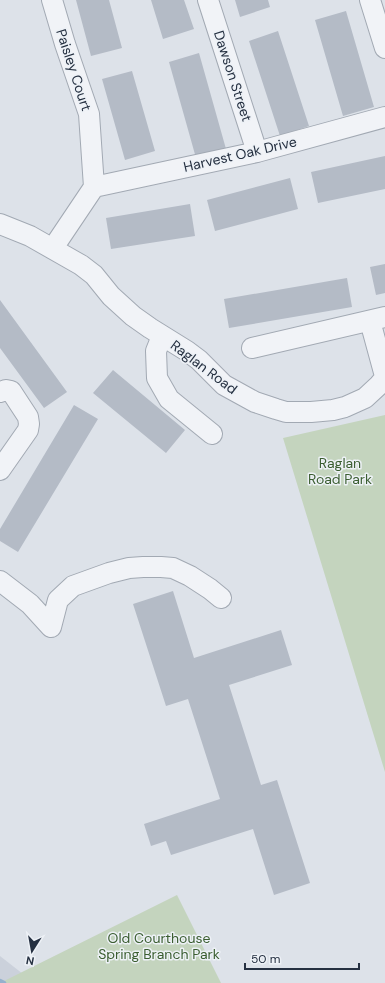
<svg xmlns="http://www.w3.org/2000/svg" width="385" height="983" viewBox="0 0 385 983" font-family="'DM Sans',sans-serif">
<rect width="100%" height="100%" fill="#dde2e9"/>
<path fill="#cbd1db" d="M 0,956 L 23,974 L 0,983 Z"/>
<path fill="#c4d4be" d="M 385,415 L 385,772 L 283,438 Z
M 177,895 L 221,983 L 0,983 Z"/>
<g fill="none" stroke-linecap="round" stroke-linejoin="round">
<path stroke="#94b1cd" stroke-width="4.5" d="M 0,981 L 4,983"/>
</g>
<path fill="#b4bbc6" d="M 76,0 L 109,0 L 122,48 L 91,56 Z
M 151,0 L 184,0 L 194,29 L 163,39 Z
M 235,0 L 268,0 L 270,7 L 240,17 Z
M 346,11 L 374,107 L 343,116 L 315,20 Z
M 278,31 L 309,126 L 280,136 L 249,41 Z
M 199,53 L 226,149 L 196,158 L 169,62 Z
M 132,71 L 155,151 L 125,160 L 102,79 Z
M 385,156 L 385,189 L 318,203 L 311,172 Z
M 290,178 L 298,209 L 215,231 L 207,200 Z
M 190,204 L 195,236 L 111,249 L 106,218 Z
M 385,264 L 385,293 L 376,295 L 370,267 Z
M 347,278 L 352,307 L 229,328 L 224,299 Z
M 0,300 L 67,392 L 44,408 L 0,348 Z
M 113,370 L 185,430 L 166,453 L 93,393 Z
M 74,405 L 98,419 L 18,552 L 0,541 L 0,529 Z
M 173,591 L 194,658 L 281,630 L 292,665 L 229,685 L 261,785 L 277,780 L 310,883 L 274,895 L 253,829 L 171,855 L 166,841 L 151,846 L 144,824 L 220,799 L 188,699 L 166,706 L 133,604 Z"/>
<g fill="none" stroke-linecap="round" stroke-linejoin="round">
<defs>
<path id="minor" d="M 52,0 L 65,44 L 89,114 L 94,187 L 53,248
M 208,0 L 257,152
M 370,0 L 385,48
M 94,187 L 257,152 L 385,117
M 0,224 L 30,236 L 81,265 L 94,275 L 111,296 L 133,316 L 150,328 L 187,351 L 199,360 L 224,385 L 255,402 L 276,409 L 286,412 L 311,412 L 333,410 L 345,407 L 365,398 L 379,385 L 385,378
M 370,321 L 385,376
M 162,336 L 156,351 L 157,378 L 169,399 L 212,434
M 252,348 L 385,317
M 0,392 L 6,390 L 11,391 L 28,417 L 29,424 L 28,430 L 0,470
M 0,581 L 30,604 L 51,627
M 51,627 L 58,600 L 73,586 L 109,573 L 129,568 L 143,567 L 161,567 L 173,568 L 190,576 L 210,589 L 221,598"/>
</defs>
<use href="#minor" stroke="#a2a9b3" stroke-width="22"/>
<use href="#minor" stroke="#f1f3f7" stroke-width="20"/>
</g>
<g text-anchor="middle" stroke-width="3" stroke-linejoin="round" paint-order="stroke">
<g font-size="14" fill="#253041" stroke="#edf1f6">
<text transform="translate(74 70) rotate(72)" y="5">Paisley Court</text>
<text transform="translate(233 76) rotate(72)" y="5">Dawson Street</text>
<text transform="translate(240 154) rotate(-13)" y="5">Harvest Oak Drive</text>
<text transform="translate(204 367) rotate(37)" y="5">Raglan Road</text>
</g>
<g font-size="14" fill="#3b5e31" stroke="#edf1f6">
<text x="340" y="468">Raglan<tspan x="340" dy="16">Road Park</tspan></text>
<text x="159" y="943">Old Courthouse<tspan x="159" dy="16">Spring Branch Park</tspan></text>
</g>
</g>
<g transform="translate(32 951) rotate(191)" stroke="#edf1f6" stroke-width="3" paint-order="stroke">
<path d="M0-3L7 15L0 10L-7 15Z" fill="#253041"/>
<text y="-6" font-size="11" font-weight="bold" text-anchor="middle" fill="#253041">N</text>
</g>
<path d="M245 963v6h114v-6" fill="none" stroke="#253041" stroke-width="2"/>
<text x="251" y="963" font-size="12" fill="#253041" stroke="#edf1f6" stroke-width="3" paint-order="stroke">50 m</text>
</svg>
